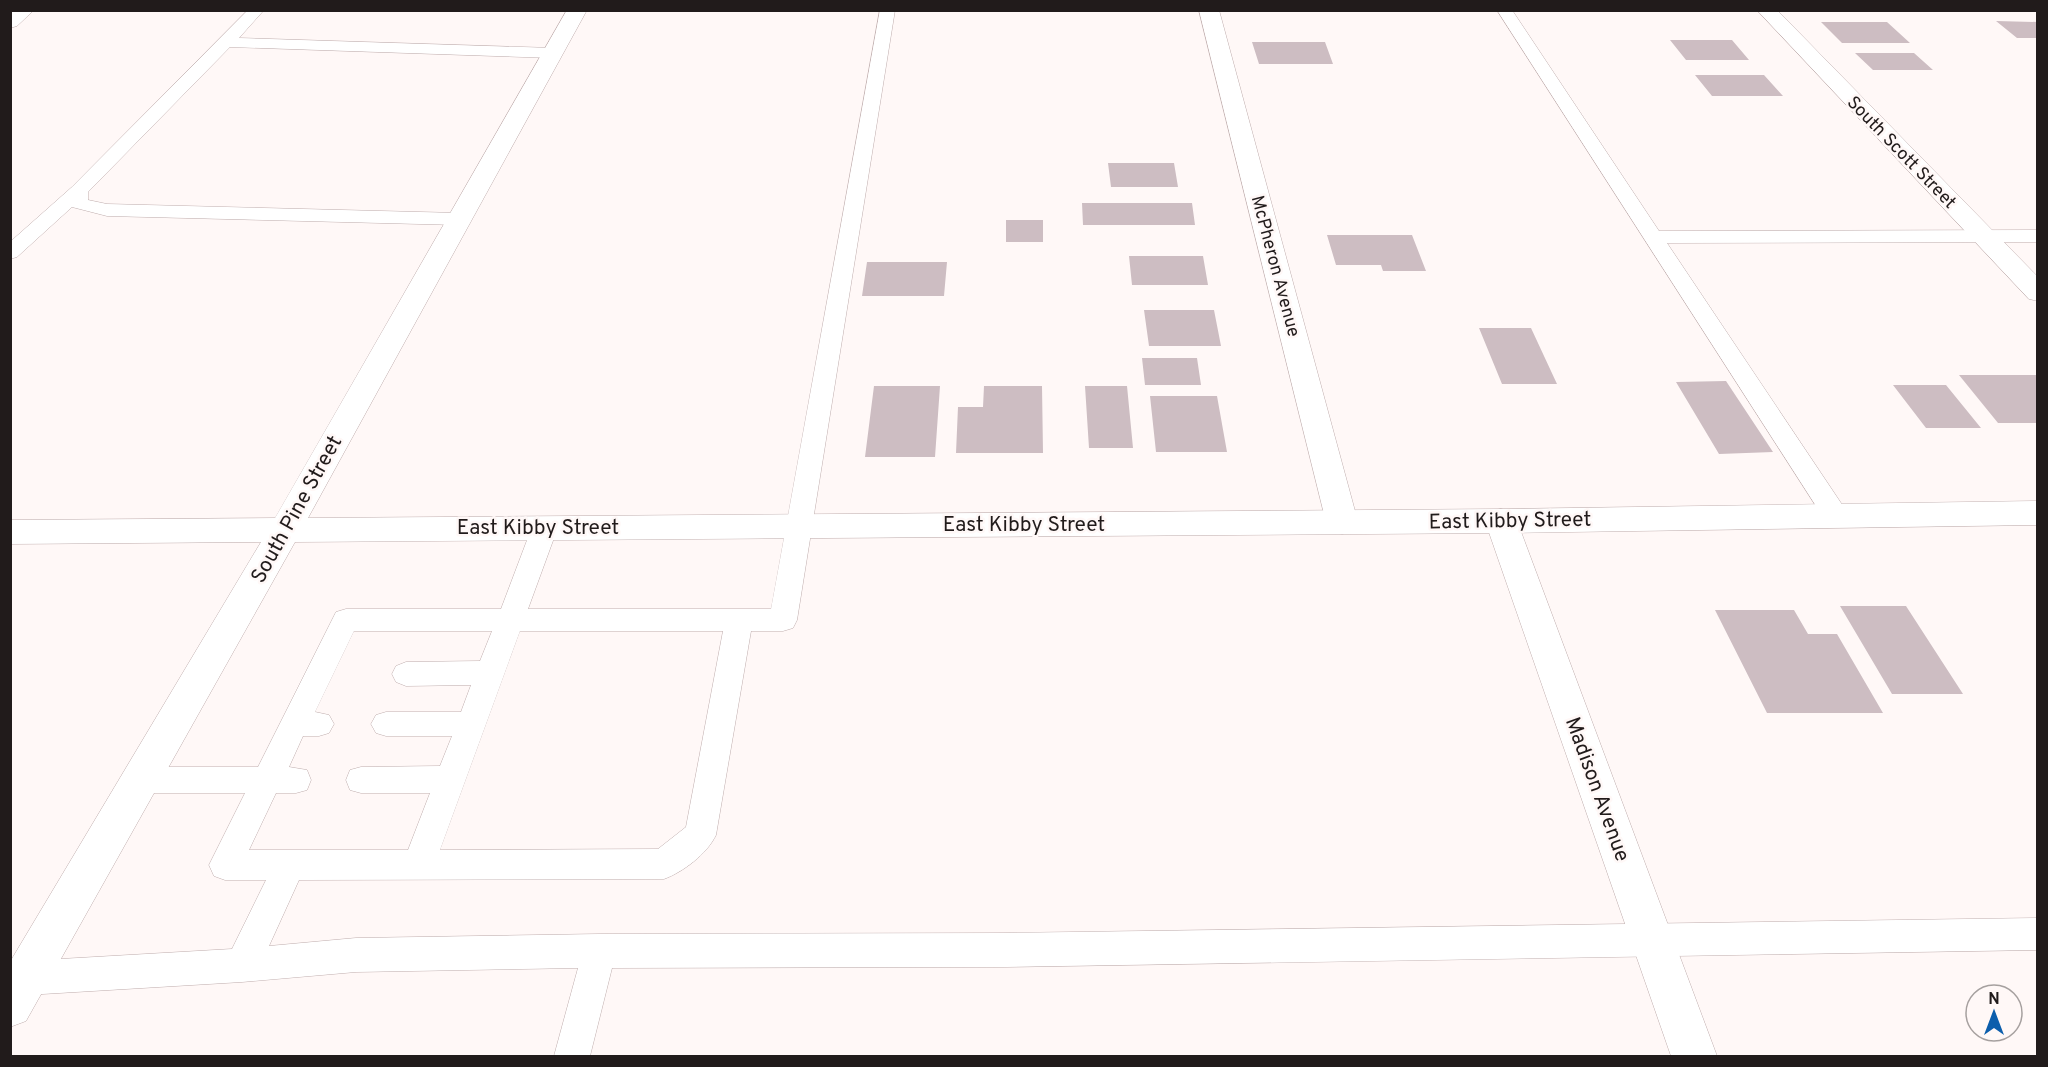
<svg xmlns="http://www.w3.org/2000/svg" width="2048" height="1067" viewBox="0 0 2048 1067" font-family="Overpass,sans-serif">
<rect width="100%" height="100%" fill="#fff8f7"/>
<path fill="#cdbdc2" d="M 1996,21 L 2038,22 L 2038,38 L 2017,38 Z
M 1821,22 L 1887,22 L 1910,43 L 1842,43 Z
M 1670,40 L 1732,40 L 1749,60 L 1686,60 Z
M 1252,42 L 1325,42 L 1333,64 L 1259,64 Z
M 1855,53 L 1914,53 L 1933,70 L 1873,70 Z
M 1695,75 L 1764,75 L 1783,96 L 1712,96 Z
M 1108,163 L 1174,163 L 1178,187 L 1111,187 Z
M 1082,203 L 1192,203 L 1195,225 L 1083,225 Z
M 1006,220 L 1043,220 L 1043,242 L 1006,242 Z
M 1327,235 L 1412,235 L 1426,271 L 1383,271 L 1381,265 L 1336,265 Z
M 1129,256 L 1203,256 L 1208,285 L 1132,285 Z
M 867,262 L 947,262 L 944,296 L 862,296 Z
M 1144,310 L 1214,310 L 1221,346 L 1149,346 Z
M 1479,328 L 1531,328 L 1557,384 L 1502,384 Z
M 1142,358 L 1197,358 L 1201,385 L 1145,385 Z
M 1959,375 L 2038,375 L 2038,423 L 1998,423 Z
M 1726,381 L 1773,452 L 1719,454 L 1676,382 Z
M 1893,385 L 1946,385 L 1981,428 L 1926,428 Z
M 874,386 L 940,386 L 935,457 L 865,457 Z
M 984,386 L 1042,386 L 1043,453 L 956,453 L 958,407 L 983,407 Z
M 1085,386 L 1127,386 L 1133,448 L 1089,448 Z
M 1150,396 L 1217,396 L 1227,452 L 1156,452 Z
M 1840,606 L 1906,606 L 1963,694 L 1892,694 Z
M 1715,610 L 1794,610 L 1808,634 L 1837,634 L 1883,713 L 1767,713 Z"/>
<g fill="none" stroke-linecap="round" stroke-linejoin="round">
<defs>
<path id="lane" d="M 248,10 L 264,10 L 239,38 L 553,48 L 561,53 L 553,58 L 230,47 L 88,192 L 88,200 L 107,204 L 459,213 L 466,215 L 469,219 L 466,223 L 459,225 L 107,216 L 72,207 L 17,257 L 10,259 L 10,242 L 72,187 Z
M 880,10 L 895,10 L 797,620 L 793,628 L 783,631 L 751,631 L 716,835 C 707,854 683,872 664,879 L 299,880 L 269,946 L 356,938 L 599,934 L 1006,933 L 2038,918 L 2038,950 L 1006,967 L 612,968 L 590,1056 L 554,1056 L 578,968 L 356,972 L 242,982 L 26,995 L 14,990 L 10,974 L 14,966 L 26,961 L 232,949 L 266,880 L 225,880 L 214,876 L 209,865 L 245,793 L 142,793 L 131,790 L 127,780 L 131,770 L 142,767 L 258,767 L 336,612 L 346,609 L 501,609 L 532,527 L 536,520 L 545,518 L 554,520 L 558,527 L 528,609 L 771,609 ZM 354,631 L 492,631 L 480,661 L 406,662 L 396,666 L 392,674 L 396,682 L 406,686 L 471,685 L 461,712 L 386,712 L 376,715 L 371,724 L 376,733 L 386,736 L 452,736 L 440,766 L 361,767 L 350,770 L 346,780 L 350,790 L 361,793 L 430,793 L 408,850 L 249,850 L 276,793 L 296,793 L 307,790 L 311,780 L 307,770 L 289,767 L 303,736 L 319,736 L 329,733 L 334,724 L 329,715 L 315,712 ZM 520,631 L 723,631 L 686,827 L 658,849 L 440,850 Z
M 1497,10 L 1512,10 L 1659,231 L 2038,230 L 2038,242 L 1667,243 L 1845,509 L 1849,516 L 1845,523 L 1836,525 L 1827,523 Z"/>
<path id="street" d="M 12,10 L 34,10 L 17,26 L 10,28 Z
M 1199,10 L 1219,10 L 1358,522 L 1354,531 L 1342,534 L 1330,531 L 1326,522 Z
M 1757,10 L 1777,10 L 2038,277 L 2038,301 L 2029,299 Z
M 1501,509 L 1513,512 L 1517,521 L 1717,1056 L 1671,1056 L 1485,521 L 1489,512 Z"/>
<path id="secondary" d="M 567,10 L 587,10 L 308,518 L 1501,509 L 2038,501 L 2038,525 L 1501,533 L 295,542 L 26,1021 L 10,1027 L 10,962 L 261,542 L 10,544 L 10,520 L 275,518 Z"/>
</defs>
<use href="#lane" stroke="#bfadad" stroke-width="1"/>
<use href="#street" stroke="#bfadad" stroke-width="1"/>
<use href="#secondary" stroke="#bfadad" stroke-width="1"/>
<use href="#lane" fill="#fff" fill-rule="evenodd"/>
<use href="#street" fill="#fff" fill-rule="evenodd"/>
<use href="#secondary" fill="#fff" fill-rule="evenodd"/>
</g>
<g text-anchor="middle" stroke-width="5" stroke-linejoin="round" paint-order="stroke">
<g font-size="18" fill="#211b1b" stroke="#fff8f7">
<text transform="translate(1902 152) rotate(46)" y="6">South Scott Street</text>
<text transform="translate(1276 266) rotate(75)" y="6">McPheron Avenue</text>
</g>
<g font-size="21" fill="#211b1b" stroke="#fff8f7">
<text transform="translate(296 509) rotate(-61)" y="7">South Pine Street</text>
<text transform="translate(1510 520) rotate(-1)" y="7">East Kibby Street</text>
<text x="1024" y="531">East Kibby Street</text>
<text x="538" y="534">East Kibby Street</text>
<text transform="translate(1598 789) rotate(70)" y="7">Madison Avenue</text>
</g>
</g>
<rect width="2048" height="1067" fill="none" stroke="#211b1b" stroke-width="24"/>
<g transform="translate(1994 1013)"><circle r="28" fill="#fff8f7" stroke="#a6a09f" stroke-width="1.5"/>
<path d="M0-4.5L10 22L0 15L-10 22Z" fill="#0c5eac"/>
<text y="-9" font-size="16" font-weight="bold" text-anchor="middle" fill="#211b1b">N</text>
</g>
</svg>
